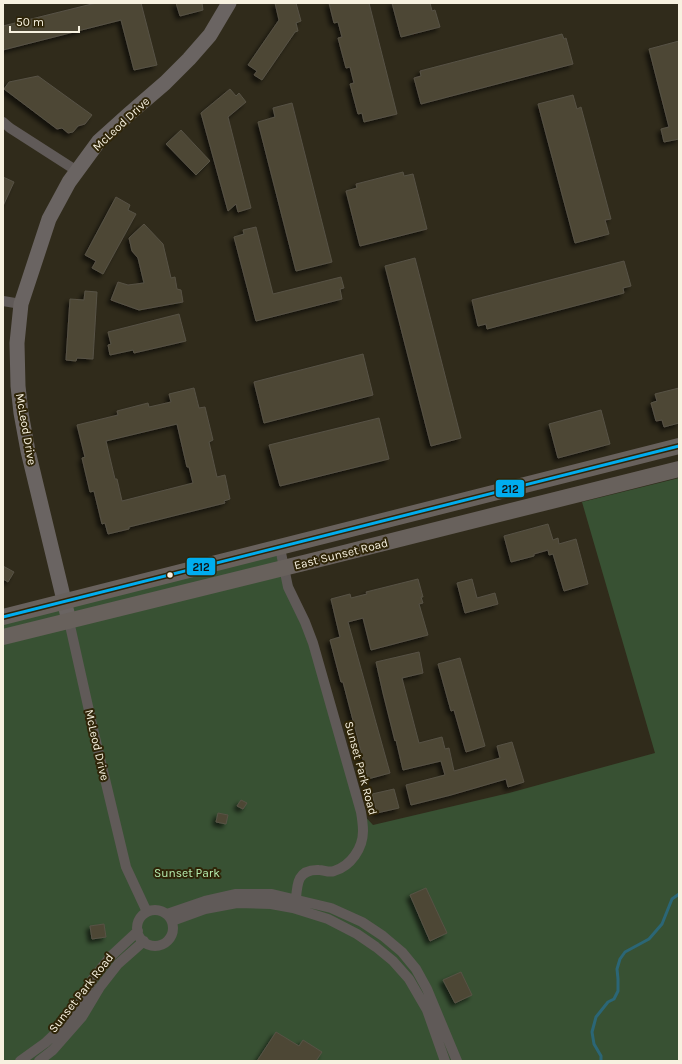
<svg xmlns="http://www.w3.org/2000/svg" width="682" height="1064" viewBox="0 0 682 1064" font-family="Karla,sans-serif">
<defs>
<filter id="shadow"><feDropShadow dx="-3.5" dy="3.5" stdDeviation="2" flood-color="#0009"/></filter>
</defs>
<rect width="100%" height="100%" fill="#302b1b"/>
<path fill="#385133" d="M 679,478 L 679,1061 L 3,1061 L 3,617 L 280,548 L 305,622 L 361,812 L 373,825 L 509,793 L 655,753 L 582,502 Z"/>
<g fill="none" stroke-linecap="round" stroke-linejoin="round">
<path stroke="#2b6676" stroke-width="3" d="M 601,1061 L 601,1056 L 594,1044 L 592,1032 L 596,1017 L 608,1002 L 614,999 L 618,991 L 618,979 L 617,969 L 620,959 L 625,952 L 649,939 L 662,924 L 672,899 L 679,894"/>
</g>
<path fill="#4d4736" stroke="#575245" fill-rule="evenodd" filter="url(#shadow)" d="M 96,3 L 141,3 L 157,65 L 134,70 L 121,20 L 3,50 L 3,26 Z
M 176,3 L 202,3 L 203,10 L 180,16 Z
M 275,3 L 296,3 L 301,21 L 296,23 L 298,31 L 295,32 L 262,80 L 254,75 L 257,71 L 248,65 L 279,20 Z
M 329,3 L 369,3 L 397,114 L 364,122 L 362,113 L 358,114 L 350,84 L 354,83 L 350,67 L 346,68 L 338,38 L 342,37 L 338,22 L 334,23 Z
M 392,3 L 430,3 L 432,11 L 435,10 L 440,27 L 401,37 Z
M 562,34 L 564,39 L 566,38 L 573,64 L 421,104 L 414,78 L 421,76 L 420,71 Z
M 679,41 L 679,139 L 664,142 L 661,129 L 669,127 L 649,49 Z
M 38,76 L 92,115 L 85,124 L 78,126 L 73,132 L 68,133 L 62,128 L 57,129 L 4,89 L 9,82 Z
M 230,89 L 236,96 L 239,93 L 246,102 L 228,117 L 251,208 L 238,212 L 236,204 L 228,211 L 201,113 Z
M 573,95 L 577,109 L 581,107 L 611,219 L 605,220 L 609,234 L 575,243 L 538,104 Z
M 292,103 L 332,262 L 296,271 L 258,122 L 275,117 L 273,108 Z
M 181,130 L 210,161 L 196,175 L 166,144 Z
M 403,172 L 404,176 L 413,174 L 427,229 L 360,246 L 346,191 L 357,188 L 356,184 Z
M 3,177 L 14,182 L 3,206 Z
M 116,197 L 130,205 L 128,210 L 136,214 L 103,274 L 92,268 L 96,261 L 85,255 Z
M 144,224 L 163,244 L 171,278 L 175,277 L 177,289 L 181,290 L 183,302 L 139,310 L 111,300 L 118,282 L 128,285 L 144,283 L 138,258 L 132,251 L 129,238 Z
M 256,227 L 273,294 L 341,277 L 344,288 L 340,289 L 342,299 L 256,321 L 234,237 L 244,234 L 243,230 Z
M 415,258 L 461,438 L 431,446 L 385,266 Z
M 624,261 L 631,286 L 623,288 L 624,293 L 487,329 L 486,324 L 478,326 L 472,300 Z
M 85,291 L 97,292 L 93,359 L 77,358 L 76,361 L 66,360 L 70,299 L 84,300 Z
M 179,314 L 186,341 L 134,353 L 133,350 L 110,355 L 108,345 L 111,344 L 108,332 Z
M 363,354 L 373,395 L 264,423 L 254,382 Z
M 194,388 L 199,408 L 205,407 L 213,440 L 209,442 L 217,477 L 225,475 L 230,499 L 224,501 L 225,503 L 129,527 L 129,529 L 108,534 L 105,523 L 102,524 L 94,491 L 90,492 L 82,458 L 85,457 L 77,425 L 118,415 L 117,411 L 148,403 L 149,407 L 171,402 L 169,394 ZM 177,424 L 187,467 L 189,467 L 193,483 L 122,501 L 117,479 L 115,479 L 106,441 Z
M 679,388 L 679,423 L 664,427 L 662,420 L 656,421 L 651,403 L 657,401 L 655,394 Z
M 601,410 L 610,444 L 558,458 L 549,424 Z
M 379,418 L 389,459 L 280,486 L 269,445 Z
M 548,524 L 553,540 L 558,538 L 559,544 L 576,539 L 588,584 L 564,591 L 553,554 L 549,555 L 548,550 L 534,554 L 534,556 L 511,562 L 504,536 Z
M 3,566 L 14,572 L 8,582 L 3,579 Z
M 418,579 L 423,597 L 421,597 L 423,603 L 419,604 L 428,635 L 371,650 L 363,618 L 348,622 L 390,773 L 368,779 L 355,728 L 343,682 L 341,682 L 330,640 L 340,637 L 331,599 L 350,594 L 351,598 L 367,594 L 366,592 Z
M 472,579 L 477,598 L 495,593 L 498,604 L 465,613 L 457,583 Z
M 419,652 L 423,673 L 402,678 L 419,743 L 442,737 L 445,749 L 449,748 L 454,771 L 500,758 L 497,746 L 512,742 L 524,782 L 508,787 L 506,779 L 451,795 L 411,805 L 406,785 L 445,775 L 441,761 L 403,770 L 396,740 L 395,741 L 383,693 L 376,662 Z
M 460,658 L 485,746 L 466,752 L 454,710 L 451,711 L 438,664 Z
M 394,789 L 399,808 L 377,813 L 372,794 Z
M 241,800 L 247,803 L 243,809 L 237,806 Z
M 218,813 L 228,815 L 226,824 L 216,822 Z
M 426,888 L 447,933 L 430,941 L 410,895 Z
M 104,924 L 106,937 L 92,939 L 90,926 Z
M 461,972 L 472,995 L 455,1003 L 443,980 Z
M 276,1032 L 299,1046 L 303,1040 L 322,1052 L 316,1061 L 257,1061 Z"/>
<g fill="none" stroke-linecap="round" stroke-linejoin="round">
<path stroke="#605a58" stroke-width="10" d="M 3,122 L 10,128 L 77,171
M 3,301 L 21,304
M 280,548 L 288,587 L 305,622 L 313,643 L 361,812 C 362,818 363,825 363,831 C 363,848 351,866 334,871 C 329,873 324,870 319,870 C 298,869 297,883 296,899
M 69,621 L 94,733 L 126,867 L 147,912
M137 928a18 18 0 1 1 36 0a18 18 0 1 1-36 0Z
M 167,914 L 205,901 L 236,894 L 272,894 L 331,908 L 362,922 L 383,936 L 402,952 L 416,969 L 427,989 L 457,1061
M 172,921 L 205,909 L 237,903 L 271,904 L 293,908 L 328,919 L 357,934 L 376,947 L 393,961 L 409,979 L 427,1010 L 445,1061
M 20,1061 L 45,1043 L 65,1024 L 79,1004 L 92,980 L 110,957 L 138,931
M 39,1061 L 53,1050 L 82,1017 L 100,987 L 118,964 L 144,941"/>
<path stroke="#6a6462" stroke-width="15" d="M 69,621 L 28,451 L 21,413 L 18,386 L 17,343 L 21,304 L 49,219 L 69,182 L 99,141 L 129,114 L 165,83 L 189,59 L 210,35 L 229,3"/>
<path stroke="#68615c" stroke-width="16" d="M 3,617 L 679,446
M 3,637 L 328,557 L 679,469"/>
<defs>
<path id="bus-1" d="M 3,617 L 679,446"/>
</defs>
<use href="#bus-1" stroke="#2f2508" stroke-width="6"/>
<use href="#bus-1" stroke="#00adef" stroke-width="3"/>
</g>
<circle fill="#f7f1e0" stroke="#2f2508" stroke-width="1.5" cx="170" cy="575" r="3.5"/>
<g text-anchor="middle" stroke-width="4" stroke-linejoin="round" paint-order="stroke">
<g font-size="12" fill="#f7f1e0" stroke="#2f2508">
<text transform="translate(121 124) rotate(-43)" y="4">McLeod Drive</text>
<text transform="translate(26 429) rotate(80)" y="4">McLeod Drive</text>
<text transform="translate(341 554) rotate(-14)" y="4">East Sunset Road</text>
<text transform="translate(97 745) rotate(77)" y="4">McLeod Drive</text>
<text transform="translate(361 768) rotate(75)" y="4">Sunset Park Road</text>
<text transform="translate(81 993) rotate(-52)" y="4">Sunset Park Road</text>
</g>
<g font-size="12" fill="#b6eeb0" stroke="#2f2508">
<text x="187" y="877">Sunset Park</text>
</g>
</g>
<g stroke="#2f2508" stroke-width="1.5">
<rect x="495" y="479" width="30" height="19" rx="4" fill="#00adef"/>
<rect x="186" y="557" width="30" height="19" rx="4" fill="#00adef"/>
</g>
<g font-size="11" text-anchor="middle" font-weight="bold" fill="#111">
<text x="510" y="493">212</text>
<text x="201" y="571">212</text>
</g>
<rect width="682" height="1064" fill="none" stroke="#f7f1e0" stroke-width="8"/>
<path d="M10 26v6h69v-6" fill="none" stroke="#f7f1e0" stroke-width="2"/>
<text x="16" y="26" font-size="12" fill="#f7f1e0" stroke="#2f2508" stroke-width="3" paint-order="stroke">50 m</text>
</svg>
